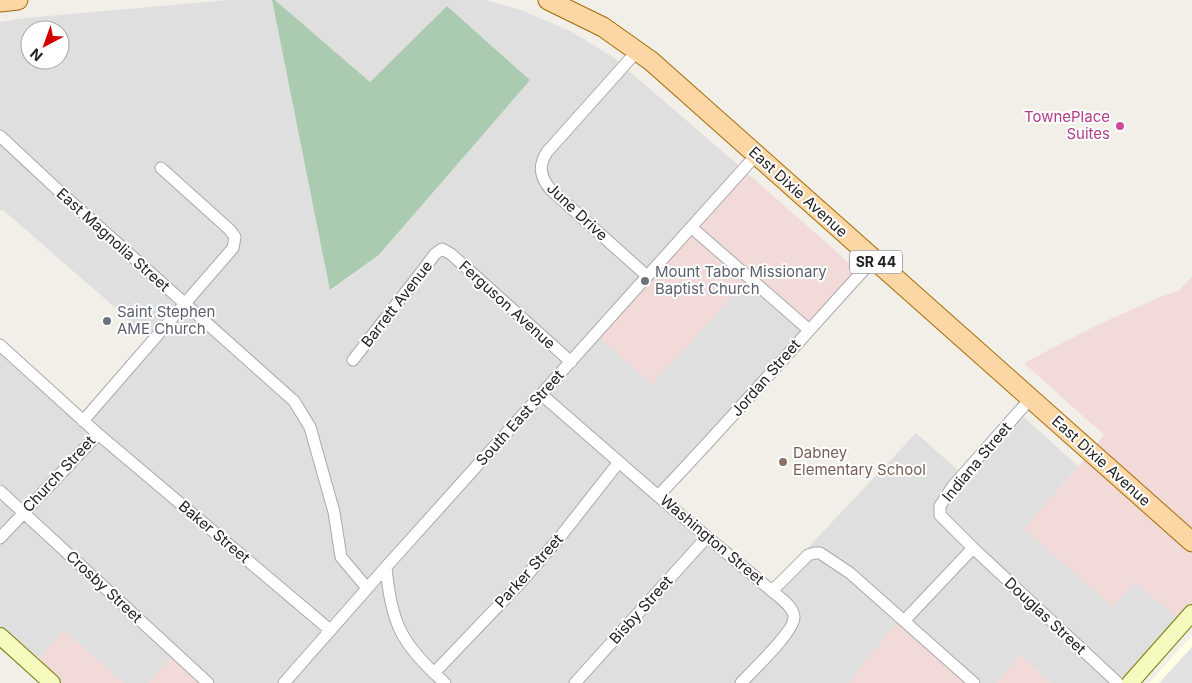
<svg xmlns="http://www.w3.org/2000/svg" width="1192" height="683" viewBox="0 0 1192 683" font-family="Inter,sans-serif">
<rect width="100%" height="100%" fill="#f2efe9"/>
<path fill="#e0dfdf" fill-rule="evenodd" d="M 229,0 L 272,0 L 331,290 L 380,255 L 529,79 L 447,6 L 370,82 L 275,0 L 485,0 L 521,10 L 572,32 L 613,57 L 745,171 L 600,338 L 748,280 L 806,327 L 660,497 L 769,589 L 916,433 L 961,473 L 1016,410 L 1078,466 L 1024,529 L 1113,606 L 1135,582 L 1179,619 L 1123,683 L 1051,683 L 1020,655 L 996,683 L 968,683 L 859,669 L 850,683 L 205,683 L 173,654 L 148,683 L 124,683 L 64,630 L 37,661 L 0,628 L 0,343 L 84,417 L 151,339 L 2,209 L 0,211 L 0,22 L 25,18 ZM 30,30 L 60,30 L 60,60 L 30,60 Z"/>
<path fill="#f2dad9" d="M 745,171 L 856,269 L 806,327 L 748,280 L 652,384 L 600,338 Z
M 1192,277 L 1192,534 L 1094,447 L 1104,435 L 1024,363 L 1097,325 L 1160,297 L 1178,291 Z
M 1087,456 L 1192,550 L 1192,605 L 1179,619 L 1135,582 L 1113,607 L 1024,529 Z
M 899,620 L 968,683 L 850,683 L 859,669 Z
M 64,630 L 124,683 L 61,683 L 37,661 Z
M 173,654 L 205,683 L 148,683 Z
M 1020,655 L 1051,683 L 996,683 Z"/>
<path fill="#ffffe5" d="M 1192,635 L 1192,683 L 1149,683 Z"/>
<path fill="#aacbaf" d="M 272,0 L 275,0 L 370,82 L 447,6 L 530,80 L 379,255 L 330,290 Z"/>
<path fill="#e2e2e2" d="M 1192,647 L 1192,683 L 1159,683 Z"/>
<g fill="none" stroke-linecap="round" stroke-linejoin="round">
<defs>
<path id="street" d="M 638,50 L 547,152 C 538,166 540,177 551,190 L 646,275
M 0,136 L 60,192 L 294,401 L 310,427 L 334,512 L 341,557 L 367,588
M 691,227 L 808,329
M 0,345 L 98,434 L 330,630
M 353,360 L 426,266 L 435,254 L 442,249 L 451,254 L 571,362
M 542,395 L 658,496 L 772,591 C 779,597 794,607 794,617 C 795,631 752,671 741,683
M 1031,398 L 953,486 L 940,506 L 940,515 L 973,548 L 1118,683
M 83,421 L 233,248 L 235,237 L 230,230 L 161,168
M 0,491 L 208,683
M 658,496 C 732,419 801,338 873,260
M 0,538 L 98,434
M 386,567 C 391,624 402,645 445,683
M 772,591 L 808,555 L 815,553 L 820,553 L 850,573 L 974,683
M 905,620 L 973,548
M 434,673 L 522,581 L 560,537 L 619,462
M 284,683 L 386,567 L 757,154
M 575,683 L 707,537"/>
<path id="secondary" d="M 0,636 L 52,683
M 1130,683 L 1192,613"/>
<path id="primary" d="M 548,0 L 603,27 L 651,61 L 1192,542
M 0,2 L 18,0"/>
</defs>
<use href="#street" stroke="#a9a9a9" stroke-width="13"/>
<use href="#secondary" stroke="#707d05" stroke-width="18"/>
<use href="#primary" stroke="#a06b00" stroke-width="21"/>
<use href="#street" stroke="#fff" stroke-width="11"/>
<use href="#secondary" stroke="#f7fabf" stroke-width="16"/>
<use href="#primary" stroke="#fcd6a4" stroke-width="19"/>
</g>
<circle fill="#d1479c" stroke="#fff" stroke-width="2" cx="1120" cy="126" r="5"/>
<g fill="#6b7280" stroke="#fff" stroke-width="2">
<circle cx="645" cy="281" r="5"/>
<circle cx="107" cy="321" r="5"/>
</g>
<circle fill="#8d6e63" stroke="#fff" stroke-width="2" cx="783" cy="462" r="5"/>
<g text-anchor="middle" stroke-width="4" stroke-linejoin="round" paint-order="stroke">
<rect fill="#fff" stroke="#646464" stroke-width="1" x="850" y="250.5" width="52" height="23" rx="4"/>
<g font-size="14" font-weight="bold" fill="#222">
<text x="876" y="267">SR 44</text>
</g>
<g font-size="15" fill="#b23c85" stroke="#fff" text-anchor="end">
<text x="1110" y="122">TownePlace<tspan x="1110" dy="17">Suites</tspan></text>
</g>
<g font-size="15" fill="#222" stroke="#fff">
<text transform="translate(798 192) rotate(42)" y="5">East Dixie Avenue</text>
<text transform="translate(577 212) rotate(43)" y="5">June Drive</text>
<text transform="translate(113 240) rotate(42)" y="5">East Magnolia Street</text>
<text transform="translate(397 304) rotate(-52)" y="5">Barrett Avenue</text>
<text transform="translate(507 305) rotate(42)" y="5">Ferguson Avenue</text>
<text transform="translate(766 378) rotate(-49)" y="5">Jordan Street</text>
<text transform="translate(520 418) rotate(-48)" y="5">South East Street</text>
<text transform="translate(1101 461) rotate(42)" y="5">East Dixie Avenue</text>
<text transform="translate(977 462) rotate(-50)" y="5">Indiana Street</text>
<text transform="translate(59 474) rotate(-47)" y="5">Church Street</text>
<text transform="translate(214 532) rotate(40)" y="5">Baker Street</text>
<text transform="translate(712 540) rotate(40)" y="5">Washington Street</text>
<text transform="translate(529 571) rotate(-48)" y="5">Parker Street</text>
<text transform="translate(104 587) rotate(43)" y="5">Crosby Street</text>
<text transform="translate(641 610) rotate(-48)" y="5">Bisby Street</text>
<text transform="translate(1045 616) rotate(43)" y="5">Douglas Street</text>
</g>
<g font-size="15" fill="#5b616d" stroke="#fff" text-anchor="start">
<text x="655" y="277">Mount Tabor Missionary<tspan x="655" dy="17">Baptist Church</tspan></text>
<text x="117" y="317">Saint Stephen<tspan x="117" dy="17">AME Church</tspan></text>
</g>
<g font-size="15" fill="#785e54" stroke="#fff" text-anchor="start">
<text x="793" y="458">Dabney<tspan x="793" dy="17">Elementary School</tspan></text>
</g>
</g>
<g transform="translate(45 45) rotate(221)"><circle r="24" fill="#ffffff" stroke="#a7a7a7"/>
<path d="M0-4L9 19L0 12L-9 19Z" fill="#d40000"/>
<text y="-8" font-size="14" font-weight="bold" text-anchor="middle" fill="#222222">N</text>
</g>
</svg>
